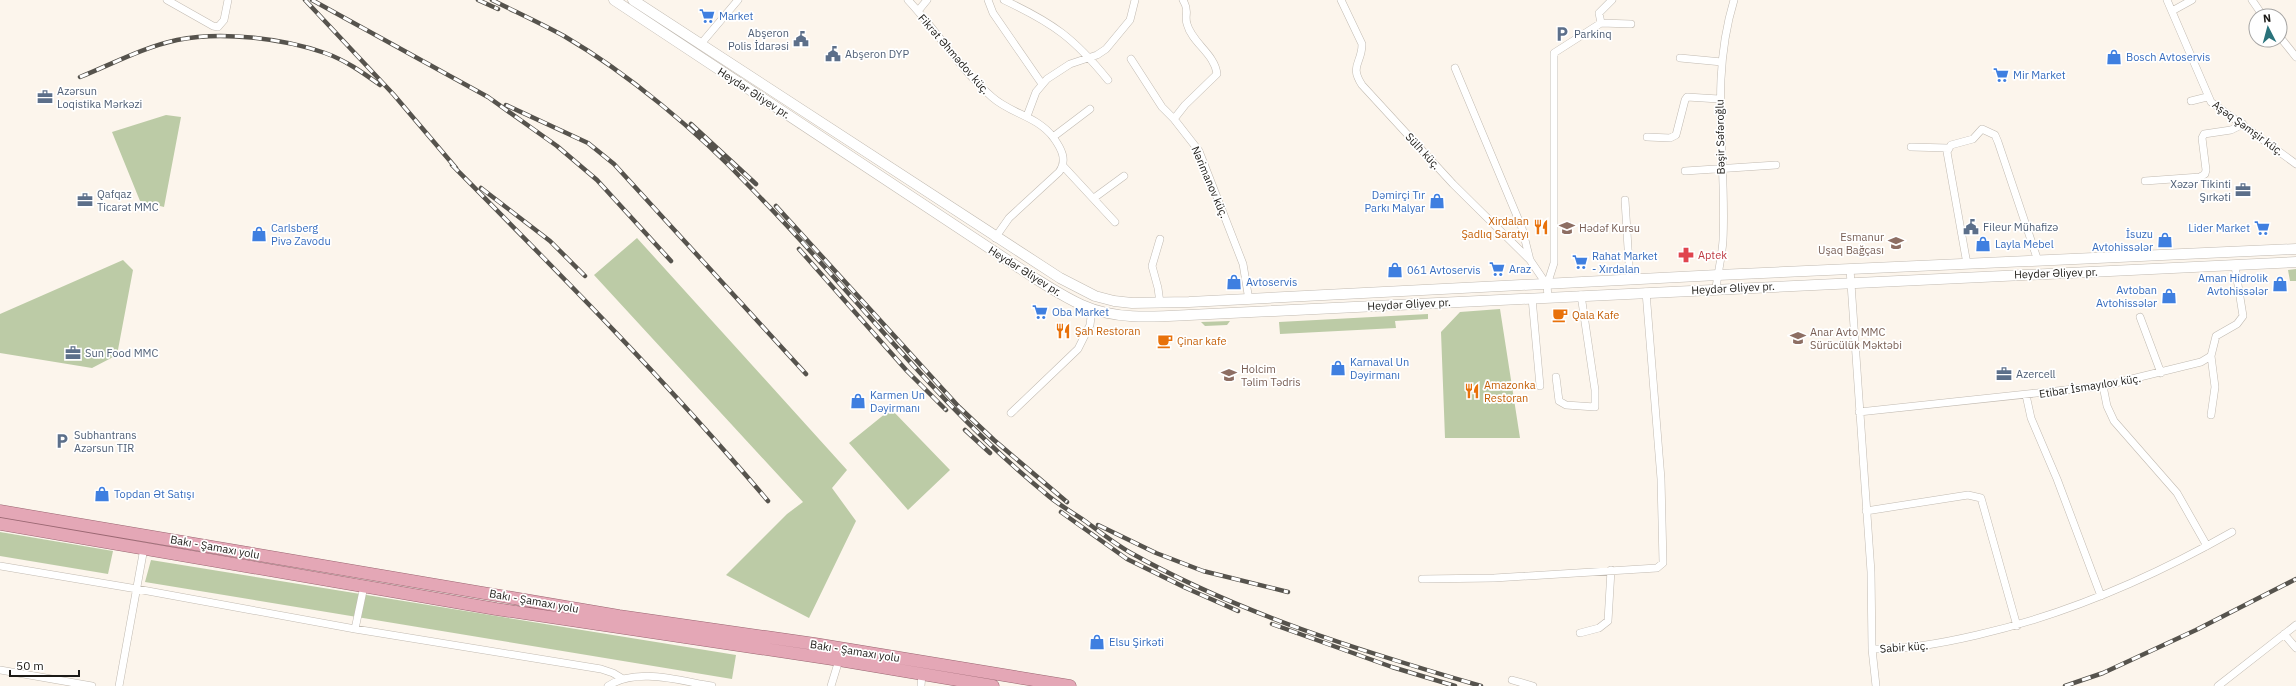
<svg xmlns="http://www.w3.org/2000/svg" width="2296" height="686" viewBox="0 0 2296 686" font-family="'IBM Plex Sans',sans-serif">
<rect width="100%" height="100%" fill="#fcf5ec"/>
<path fill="#bccba6" d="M 166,115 L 181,117 L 164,207 L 140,201 L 112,132 Z
M 637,238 L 847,470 L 832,488 L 856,521 L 809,618 L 726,575 L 787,514 L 803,502 L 594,275 Z
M 123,260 L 133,270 L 117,355 L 92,368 L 0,353 L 0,314 Z
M 2296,269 L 2296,281 L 2290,281 L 2288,270 Z
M 1500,309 L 1520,438 L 1445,438 L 1441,332 L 1460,312 Z
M 1428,314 L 1428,319 L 1395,321 L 1396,328 L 1280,334 L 1279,322 Z
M 1230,321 L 1227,325 L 1205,326 L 1201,322 Z
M 891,409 L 950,470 L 908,510 L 849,443 Z
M 0,532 L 113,551 L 108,574 L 0,556 Z
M 151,560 L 736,655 L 732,679 L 145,582 Z"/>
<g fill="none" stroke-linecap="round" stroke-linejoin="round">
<defs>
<path id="minor" d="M 167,0 L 213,26 L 218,27 L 224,20 L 228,0
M 908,0 C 937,31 960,69 992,97 C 1011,114 1037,116 1053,137 C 1061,148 1068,160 1059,172 L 1009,218 L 995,238
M 988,0 L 993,13 L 1042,84
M 1004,0 C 1053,23 1074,38 1108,80
M 1341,0 L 1362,44 C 1362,64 1349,65 1362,85 L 1453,184 L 1530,260 L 1547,285
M 1612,0 L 1599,13 L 1601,23 L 1631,24
M 2167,0 L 2211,102 L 2296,164
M 2252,0 L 2263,16
M 918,11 L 927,0
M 2172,11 L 2192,0
M 2280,37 L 2296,57
M 700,45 L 738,0
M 1680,58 L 1722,62
M 1131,59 L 1162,107 L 1174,119 L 1199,151 L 1243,264 L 1249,300
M 1455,68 L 1522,228 L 1530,260
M 2191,101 L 2207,97
M 1027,116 L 1036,92 L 1047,79 L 1070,64 L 1097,55 L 1106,49 L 1130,20 L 1135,0
M 1174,119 L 1185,105 L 1217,74 C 1215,54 1192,43 1187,24 C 1184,14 1190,12 1183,0
M 1053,137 L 1090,109
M 1647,137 L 1670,138 L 1676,135 L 1685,100 L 1687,97 L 1719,99
M 1911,147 L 1948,148
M 1064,167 L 1115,222
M 1685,171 L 1776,165
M 2145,181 L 2200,177 L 2205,174 L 2206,170 L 2202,138 L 2204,134 L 2231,130 L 2243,124
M 1094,198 L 1124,176
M 1625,200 L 1630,280
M 1967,264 L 1947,152 L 1951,145 L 1973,139 L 1982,129 L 1995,135 L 1998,142 L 2038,261
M 1850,269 L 1871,572 L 1872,649 C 1907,650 1943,643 1977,635 C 2069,614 2151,578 2232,532
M 1716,288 C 1718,272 1722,256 1723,240 C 1727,157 1709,82 1734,0
M 1548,297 L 1547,285 L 1554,263 L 1554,53 L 1601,23
M 1532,298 L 1540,386
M 1160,303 L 1158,288 L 1152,266 L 1160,239
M 2140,317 L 2161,373
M 1556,377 L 1559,401 L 1566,405 L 1595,407 L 1595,390 L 1581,295
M 2103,386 L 2107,406 L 2114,421 L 2177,493 L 2207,546
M 2026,395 L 2031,418 L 2057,479 L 2101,596
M 1859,412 L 2103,386 L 2201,362 L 2211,356 L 2216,336 L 2237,324 L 2243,316 L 2235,266
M 1011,413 L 1078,349 L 1090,325 L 1092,309
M 2211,415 L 2215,387 L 2211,356
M 1866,511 L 1968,495 L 1981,498 L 2017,626
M 0,566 L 137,589 L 355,629 L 601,669 L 613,673 L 623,679
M 1422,579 L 1494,578 L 1657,568 L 1663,563 L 1661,479 L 1646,292
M 355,629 L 364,586
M 1580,633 L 1599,628 L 1608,621 L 1611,570
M 2284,634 L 2296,648
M 1872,649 L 1876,686
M 0,670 L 92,686
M 1512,680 L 1533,686
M 119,686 L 144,548
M 608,686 C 637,667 680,681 712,686
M 831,686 L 839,660
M 921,686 L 922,674
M 2218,686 L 2296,625"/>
<path id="secondary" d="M 614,0 L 1036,279 C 1051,288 1066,298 1082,305 C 1115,320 1154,317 1189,315 L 2296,262
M 633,0 L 1060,278 L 1095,296 L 1114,301 L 1132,303 L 1189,302 L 1718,275 L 2296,249"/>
<path id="trunk" d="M 0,511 L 619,616 L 815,644 L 1070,686
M 0,524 L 496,609 L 839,660 L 993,686"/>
</defs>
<use href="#minor" stroke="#c1bab1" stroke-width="8"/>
<use href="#secondary" stroke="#c1bab1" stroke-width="11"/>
<use href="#trunk" stroke="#9a6772" stroke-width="13"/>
<use href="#minor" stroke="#fff" stroke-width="7"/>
<use href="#secondary" stroke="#fff" stroke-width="10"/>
<use href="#trunk" stroke="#e4a7b6" stroke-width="12"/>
<defs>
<path id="rail" d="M 305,0 L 394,95 L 456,168
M 312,0 L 488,97 L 557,146 L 597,180 L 671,261
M 478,0 L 498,9
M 492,0 C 516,12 540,23 564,36 C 629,74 698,132 750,187 C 850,288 935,403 1045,493 C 1057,504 1072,512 1085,521 C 1100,532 1115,544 1131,553 C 1240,614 1361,651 1481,686
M 80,77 C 112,64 144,47 177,40 C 221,31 282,38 325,53 C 345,60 362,72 380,85
M 506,105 L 588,143 L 614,164 L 806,374
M 691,124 L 756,184
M 452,165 C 560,274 669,384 768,501
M 481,188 L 550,241 L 585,276
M 776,206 L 959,407 L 994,440 L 1067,502
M 799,249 L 907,371 L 946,410
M 965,430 L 990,453
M 1061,512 L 1127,559 L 1186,588 L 1238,611
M 1098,525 L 1156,553 L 1203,571 L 1288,592
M 1272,624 L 1392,667 L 1455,686
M 2065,686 L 2103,673 L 2196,630 L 2296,579"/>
</defs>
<use href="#rail" stroke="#56534d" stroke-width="4.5"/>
<use href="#rail" stroke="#fff" stroke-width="3" stroke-dasharray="9" stroke-linecap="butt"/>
</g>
<defs>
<symbol id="supermarket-bare" viewBox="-9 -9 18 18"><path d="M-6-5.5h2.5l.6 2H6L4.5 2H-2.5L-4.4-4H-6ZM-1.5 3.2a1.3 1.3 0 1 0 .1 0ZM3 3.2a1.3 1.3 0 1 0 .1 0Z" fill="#3f7fe0" stroke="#fff" stroke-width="2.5" paint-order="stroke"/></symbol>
<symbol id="parking-bare" viewBox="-9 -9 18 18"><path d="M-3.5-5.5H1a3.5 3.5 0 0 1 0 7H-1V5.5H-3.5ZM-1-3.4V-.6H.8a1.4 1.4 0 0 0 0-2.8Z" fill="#5c6f8a" stroke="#fff" stroke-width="2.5" paint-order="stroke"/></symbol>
<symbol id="civic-bare" viewBox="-9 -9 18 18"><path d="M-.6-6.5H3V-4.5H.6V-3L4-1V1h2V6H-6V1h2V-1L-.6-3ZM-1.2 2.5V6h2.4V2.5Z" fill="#5c6f8a" stroke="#fff" stroke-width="2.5" paint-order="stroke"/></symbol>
<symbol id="shop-bare" viewBox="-9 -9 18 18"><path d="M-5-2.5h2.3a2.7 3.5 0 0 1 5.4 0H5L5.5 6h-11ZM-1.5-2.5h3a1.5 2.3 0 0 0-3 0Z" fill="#3f7fe0" stroke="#fff" stroke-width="2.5" paint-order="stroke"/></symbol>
<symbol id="office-bare" viewBox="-9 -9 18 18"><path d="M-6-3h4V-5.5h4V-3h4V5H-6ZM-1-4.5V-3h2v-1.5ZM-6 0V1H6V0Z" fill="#5c6f8a" stroke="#fff" stroke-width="2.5" paint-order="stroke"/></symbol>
<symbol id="restaurant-bare" viewBox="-9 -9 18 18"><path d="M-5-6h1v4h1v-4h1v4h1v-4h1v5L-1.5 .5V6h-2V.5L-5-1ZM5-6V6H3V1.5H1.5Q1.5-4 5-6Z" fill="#e8710a" stroke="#fff" stroke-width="2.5" paint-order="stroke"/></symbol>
<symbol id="school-bare" viewBox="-9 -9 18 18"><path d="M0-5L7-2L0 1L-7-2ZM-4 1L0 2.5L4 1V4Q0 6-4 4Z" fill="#8d6e63" stroke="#fff" stroke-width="2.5" paint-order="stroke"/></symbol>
<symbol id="pharmacy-bare" viewBox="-9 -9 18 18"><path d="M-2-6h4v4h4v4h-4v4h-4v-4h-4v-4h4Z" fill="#e0444e" stroke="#fff" stroke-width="2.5" paint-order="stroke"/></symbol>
<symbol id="cafe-bare" viewBox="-9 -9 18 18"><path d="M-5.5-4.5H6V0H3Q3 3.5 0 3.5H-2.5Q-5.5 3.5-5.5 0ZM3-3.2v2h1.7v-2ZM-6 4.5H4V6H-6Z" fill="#e8710a" stroke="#fff" stroke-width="2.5" paint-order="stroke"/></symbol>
<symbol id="university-bare" viewBox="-9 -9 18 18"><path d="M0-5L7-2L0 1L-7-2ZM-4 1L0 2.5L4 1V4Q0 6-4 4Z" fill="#8d6e63" stroke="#fff" stroke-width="2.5" paint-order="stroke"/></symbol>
</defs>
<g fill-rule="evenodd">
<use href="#supermarket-bare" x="696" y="5" width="22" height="22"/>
<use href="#parking-bare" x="1551" y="23" width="22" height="22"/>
<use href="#civic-bare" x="790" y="28" width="22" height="22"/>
<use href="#civic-bare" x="822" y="43" width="22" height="22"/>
<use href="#shop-bare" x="2103" y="46" width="22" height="22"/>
<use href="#supermarket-bare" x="1990" y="64" width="22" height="22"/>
<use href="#office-bare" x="34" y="86" width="22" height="22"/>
<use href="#office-bare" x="2232" y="179" width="22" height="22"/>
<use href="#office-bare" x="74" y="189" width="22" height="22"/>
<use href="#shop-bare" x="1426" y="190" width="22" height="22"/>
<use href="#restaurant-bare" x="1530" y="216" width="22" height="22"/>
<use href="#civic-bare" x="1960" y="216" width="22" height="22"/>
<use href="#school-bare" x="1556" y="217" width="22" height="22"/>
<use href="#supermarket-bare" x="2251" y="217" width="22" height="22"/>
<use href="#shop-bare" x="248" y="223" width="22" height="22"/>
<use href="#shop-bare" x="2154" y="229" width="22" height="22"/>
<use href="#school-bare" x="1885" y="232" width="22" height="22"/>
<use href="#shop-bare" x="1972" y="233" width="22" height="22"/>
<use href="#pharmacy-bare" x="1675" y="244" width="22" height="22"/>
<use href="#supermarket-bare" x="1569" y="251" width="22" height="22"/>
<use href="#supermarket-bare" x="1486" y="258" width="22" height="22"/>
<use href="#shop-bare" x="1384" y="259" width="22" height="22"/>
<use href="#shop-bare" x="1223" y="271" width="22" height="22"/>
<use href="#shop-bare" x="2269" y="273" width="22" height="22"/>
<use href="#shop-bare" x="2158" y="285" width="22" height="22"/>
<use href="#supermarket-bare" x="1029" y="301" width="22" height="22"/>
<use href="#cafe-bare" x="1549" y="304" width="22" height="22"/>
<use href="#restaurant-bare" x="1052" y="320" width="22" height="22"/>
<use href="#university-bare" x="1787" y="327" width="22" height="22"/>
<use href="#cafe-bare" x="1154" y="330" width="22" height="22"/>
<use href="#office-bare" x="62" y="342" width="22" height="22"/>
<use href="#shop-bare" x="1327" y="357" width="22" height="22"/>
<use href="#office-bare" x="1993" y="363" width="22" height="22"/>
<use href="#university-bare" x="1218" y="364" width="22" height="22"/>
<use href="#restaurant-bare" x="1461" y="380" width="22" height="22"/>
<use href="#shop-bare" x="847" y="390" width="22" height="22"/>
<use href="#parking-bare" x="51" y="430" width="22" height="22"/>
<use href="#shop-bare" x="91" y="483" width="22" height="22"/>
<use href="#shop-bare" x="1086" y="631" width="22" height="22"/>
</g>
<g text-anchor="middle" stroke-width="3.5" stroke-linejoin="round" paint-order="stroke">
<g font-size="11" fill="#366cbe" stroke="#fff" text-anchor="start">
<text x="719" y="20">Market</text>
<text x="2126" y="61">Bosch Avtoservis</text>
<text x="2013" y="79">Mir Market</text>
<text x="1425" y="199" text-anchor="end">Dəmirçi Tır<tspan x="1425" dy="13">Parkı Malyar</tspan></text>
<text x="271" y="232">Carlsberg<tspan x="271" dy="13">Pivə Zavodu</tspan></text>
<text x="2250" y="232" text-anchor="end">Lider Market</text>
<text x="2153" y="238" text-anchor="end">İsuzu<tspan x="2153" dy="13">Avtohissələr</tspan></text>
<text x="1995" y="248">Layla Mebel</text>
<text x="1592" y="260">Rahat Market<tspan x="1592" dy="13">- Xırdalan</tspan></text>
<text x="1509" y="273">Araz</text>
<text x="1407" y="274">061 Avtoservis</text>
<text x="2268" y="282" text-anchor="end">Aman Hidrolik<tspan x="2268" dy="13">Avtohissələr</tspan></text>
<text x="1246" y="286">Avtoservis</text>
<text x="2157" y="294" text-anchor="end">Avtoban<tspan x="2157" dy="13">Avtohissələr</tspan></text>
<text x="1052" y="316">Oba Market</text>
<text x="1350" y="366">Karnaval Un<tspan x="1350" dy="13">Dəyirmanı</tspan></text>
<text x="870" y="399">Karmen Un<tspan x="870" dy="13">Dəyirmanı</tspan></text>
<text x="114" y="498">Topdan Ət Satışı</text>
<text x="1109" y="646">Elsu Şirkəti</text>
</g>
<g font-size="11" fill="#4e5e75" stroke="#fff" text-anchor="start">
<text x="789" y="37" text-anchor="end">Abşeron<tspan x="789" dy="13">Polis İdarəsi</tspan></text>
<text x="1574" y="38">Parkinq</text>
<text x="845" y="58">Abşeron DYP</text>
<text x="57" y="95">Azərsun<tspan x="57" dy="13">Loqistika Mərkəzi</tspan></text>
<text x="2231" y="188" text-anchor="end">Xəzər Tikinti<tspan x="2231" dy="13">Şırkəti</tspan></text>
<text x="97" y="198">Qafqaz<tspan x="97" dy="13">Ticarət MMC</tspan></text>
<text x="1983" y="231">Fileur Mühafizə</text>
<text x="85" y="357">Sun Food MMC</text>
<text x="2016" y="378">Azercell</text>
<text x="74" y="439">Subhantrans<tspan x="74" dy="13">Azərsun TIR</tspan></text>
</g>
<g font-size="11" fill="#1c1a16" stroke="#fff">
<text transform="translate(954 54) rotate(49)" y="4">Fikrət Əhmədov küç.</text>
<text transform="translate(754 93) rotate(33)" y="4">Heydər Əliyev pr.</text>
<text transform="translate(2248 128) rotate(36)" y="4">Aşəq Şəmşir küç.</text>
<text transform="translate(1720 137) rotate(-91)" y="4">Bəşir Səfəroğlu</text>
<text transform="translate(1423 151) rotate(47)" y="4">Sülh küç.</text>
<text transform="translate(1210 182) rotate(67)" y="4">Nərimanov küç.</text>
<text transform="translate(1025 271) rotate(32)" y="4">Heydər Əliyev pr.</text>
<text transform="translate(2056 273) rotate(-2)" y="4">Heydər Əliyev pr.</text>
<text transform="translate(1733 288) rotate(-3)" y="4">Heydər Əliyev pr.</text>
<text transform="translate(1409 304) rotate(-3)" y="4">Heydər Əliyev pr.</text>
<text transform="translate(2090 386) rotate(-9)" y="4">Etibar İsmayılov küç.</text>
<text transform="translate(215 547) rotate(10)" y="4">Bakı - Şamaxı yolu</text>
<text transform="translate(534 601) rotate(10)" y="4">Bakı - Şamaxı yolu</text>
<text transform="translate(1904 647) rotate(-4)" y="4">Sabir küç.</text>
<text transform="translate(855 651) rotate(9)" y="4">Bakı - Şamaxı yolu</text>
</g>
<g font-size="11" fill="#c56008" stroke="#fff" text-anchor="start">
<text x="1529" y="225" text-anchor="end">Xirdalan<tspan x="1529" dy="13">Şadlıq Saratyı</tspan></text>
<text x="1572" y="319">Qala Kafe</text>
<text x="1075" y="335">Şah Restoran</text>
<text x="1177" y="345">Çinar kafe</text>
<text x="1484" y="389">Amazonka<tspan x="1484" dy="13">Restoran</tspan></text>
</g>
<g font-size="11" fill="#785e54" stroke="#fff" text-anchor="start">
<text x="1579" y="232">Hədəf Kursu</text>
<text x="1884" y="241" text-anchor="end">Esmanur<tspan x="1884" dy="13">Uşaq Bağçası</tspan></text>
<text x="1810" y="336">Anar Avto MMC<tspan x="1810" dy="13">Sürücülük Məktəbi</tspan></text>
<text x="1241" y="373">Holcim<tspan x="1241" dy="13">Təlim Tədris</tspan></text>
</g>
<g font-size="11" fill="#be3a42" stroke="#fff" text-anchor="start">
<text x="1698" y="259">Aptek</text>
</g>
</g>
<g transform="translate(2268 28) rotate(354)"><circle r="19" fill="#ffffff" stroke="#a4a3a2"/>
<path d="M0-3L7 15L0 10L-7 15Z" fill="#2a737b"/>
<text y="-6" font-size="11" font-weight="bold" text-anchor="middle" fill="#1c1a16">N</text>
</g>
<path d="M10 670v6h69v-6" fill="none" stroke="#1c1a16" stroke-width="2"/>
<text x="16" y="670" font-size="12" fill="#1c1a16" stroke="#ffffff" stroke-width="3" paint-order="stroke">50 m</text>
</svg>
